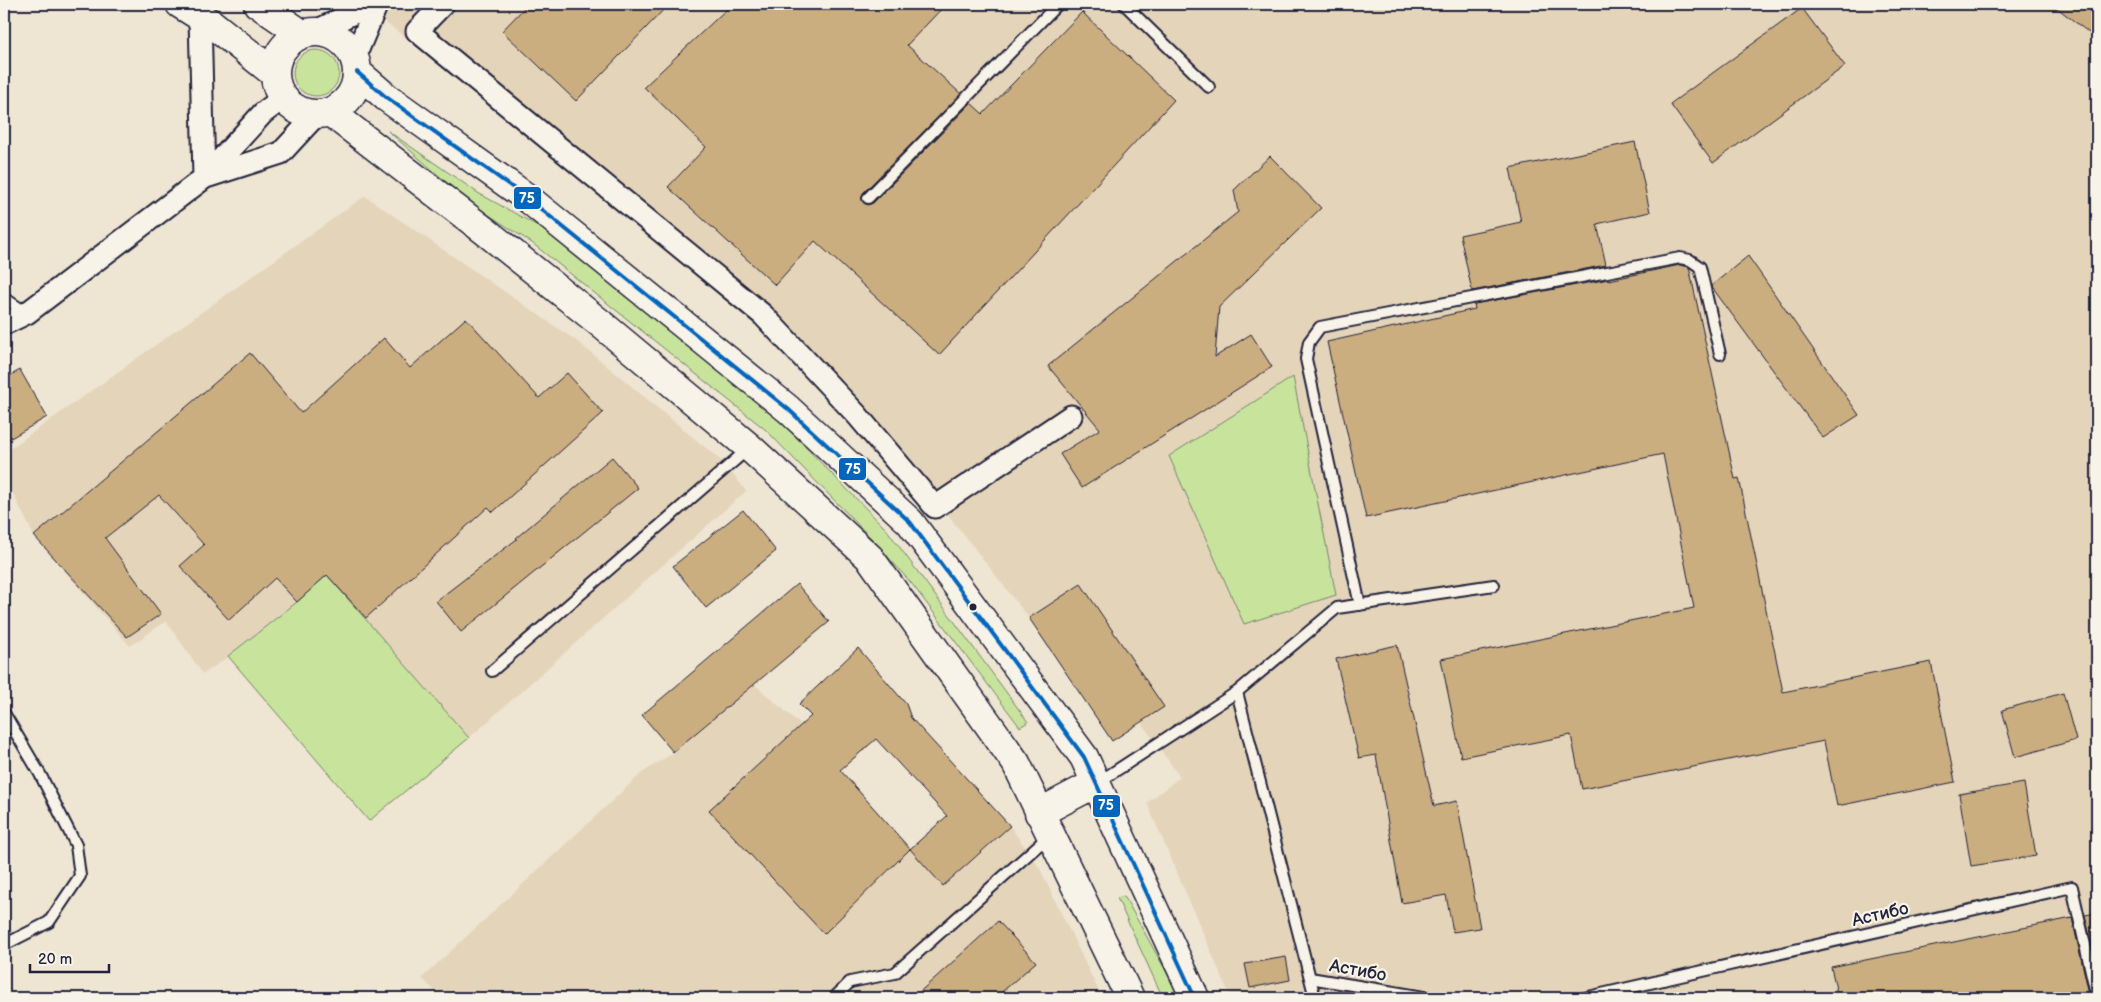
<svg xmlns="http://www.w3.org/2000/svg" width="2101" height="1002" viewBox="0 0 2101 1002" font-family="'Balsamiq Sans',sans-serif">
<rect width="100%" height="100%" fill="#eee5d3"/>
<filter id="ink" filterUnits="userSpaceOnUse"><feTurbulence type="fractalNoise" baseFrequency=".02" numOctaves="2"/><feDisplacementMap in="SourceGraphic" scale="10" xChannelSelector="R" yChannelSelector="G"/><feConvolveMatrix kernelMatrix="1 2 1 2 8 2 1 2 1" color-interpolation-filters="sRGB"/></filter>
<g filter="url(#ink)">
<path fill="#e4d4ba" d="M 360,4 L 2097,4 L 2097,998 L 1231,998 L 1147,803 L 1180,777 L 1141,722 L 1112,741 L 1029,618 L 845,383 L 678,237 Z
M 365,196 L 578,342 L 724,463 L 746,491 L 469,738 L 369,821 L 228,657 L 203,674 L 166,621 L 130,646 L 34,536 L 4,475 L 4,453 Z
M 754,684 L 801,725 L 943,886 L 1010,826 L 1039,867 L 1102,998 L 442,998 L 422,978 L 642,773 L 673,753 Z"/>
<path fill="#c8e49c" stroke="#75836c" d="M293 73a23 23 0 1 1 46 0a23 23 0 1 1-46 0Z
M 388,131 L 478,193 L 545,230 L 779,420 L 887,530 L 1028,722 L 1020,727 L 912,584 L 874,541 L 766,430 L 532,243 L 469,202 Z
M 1293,377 L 1336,595 L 1244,624 L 1169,456 Z
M 327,575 L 469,738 L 369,821 L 228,656 L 297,602 Z
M 1124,896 L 1181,998 L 1163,998 L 1117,898 Z"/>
<path fill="#cbae80" stroke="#22223b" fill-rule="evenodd" d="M 528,4 L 669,4 L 576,101 L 502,31 Z
M 732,4 L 946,4 L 907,45 L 961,94 L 863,193 L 862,200 L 867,205 L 873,203 L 971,103 L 983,114 L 1082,12 L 1174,100 L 939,355 L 815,241 L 775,285 L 668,187 L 706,147 L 644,87 Z
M 2052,4 L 2097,4 L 2097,39 Z
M 1802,8 L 1845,66 L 1713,163 L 1670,104 Z
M 1635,142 L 1650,212 L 1597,224 L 1606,265 L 1472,291 L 1460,235 L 1521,222 L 1510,168 Z
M 1270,156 L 1321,208 L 1219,307 L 1215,357 L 1251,334 L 1272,367 L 1082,488 L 1060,454 L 1100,429 L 1048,366 L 1238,212 L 1234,190 Z
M 1748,256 L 1859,415 L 1823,438 L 1711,286 Z
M 1680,265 L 1689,267 L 1735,479 L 1739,478 L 1783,692 L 1931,662 L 1955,782 L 1837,806 L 1824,741 L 1582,789 L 1571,735 L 1461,757 L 1441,659 L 1694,608 L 1663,454 L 1366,518 L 1327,342 L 1475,309 L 1474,304 L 1609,279 L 1609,280 Z
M 466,318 L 539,398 L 567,373 L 603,413 L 493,512 L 488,507 L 366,618 L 327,575 L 297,602 L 275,578 L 229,620 L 180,566 L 204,545 L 159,495 L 105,538 L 161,614 L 127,637 L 34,536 L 250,353 L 301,413 L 384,338 L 410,368 Z
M 20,370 L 47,417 L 4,442 L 4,379 Z
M 612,457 L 638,488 L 461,632 L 436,601 L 517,539 L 516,538 Z
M 743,510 L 776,551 L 706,608 L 673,566 Z
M 797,584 L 829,622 L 673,752 L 642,715 Z
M 1081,584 L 1164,707 L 1112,741 L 1029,618 Z
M 1397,645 L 1434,806 L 1457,801 L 1480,928 L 1453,932 L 1446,895 L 1402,903 L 1376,755 L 1359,758 L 1336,659 Z
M 858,648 L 906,704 L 911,718 L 1010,826 L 943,886 L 910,849 L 824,934 L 709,810 L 811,716 L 799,704 ZM 876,739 L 947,816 L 910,849 L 840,770 Z
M 2063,693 L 2076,740 L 2015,757 L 2002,710 Z
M 2024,783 L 2036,856 L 1971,866 L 1959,794 Z
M 2097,913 L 2097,968 L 2085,915 Z
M 2072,918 L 2090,998 L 1838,998 L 1831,967 Z
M 998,921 L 1036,962 L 995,998 L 913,998 Z
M 1286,957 L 1290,980 L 1250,988 L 1245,964 Z"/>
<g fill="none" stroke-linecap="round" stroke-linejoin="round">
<defs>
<path id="lane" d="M 1124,4 L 1209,87
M 868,198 L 1058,4
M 4,298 L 27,313
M 1360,605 L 1306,359 L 1309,342 L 1320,327 L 1680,258 L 1690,260 L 1700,267 L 1720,354
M 492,671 L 748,449
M 1237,692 L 1337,608 L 1494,585
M 4,713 L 40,774 L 76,845 L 80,876 L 49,922 L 4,945
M 1097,783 L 1237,692 L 1315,998
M 1310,978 L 1430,998
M 834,998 L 850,982 L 895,973 L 1050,835
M 1584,998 L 2072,887 L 2097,998"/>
<path id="street" d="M 443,4 L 417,31 L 763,315 L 857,415 L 935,507 L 1071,416
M 200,17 L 204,178
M 314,32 L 372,4
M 354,59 L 377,4
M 206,177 L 281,153 L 317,114
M 4,324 L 27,313 L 204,178 L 263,113 L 283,98"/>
<path id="secondary" d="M 180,4 L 212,24 L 275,74
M 258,4 L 302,34
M275 73a41 41 0 1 1 82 0a41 41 0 1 1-82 0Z
M 357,72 L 386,97 L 526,197 L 788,409 L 910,522 L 1084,757 L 1195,998
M 330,112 L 485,231 L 600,323 L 749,447 L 870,558 L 1016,763 L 1130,998
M 1039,813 L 1096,783"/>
</defs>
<use href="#lane" stroke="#22223b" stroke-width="14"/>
<use href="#street" stroke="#22223b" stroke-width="25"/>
<use href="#secondary" stroke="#22223b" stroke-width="31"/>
<path stroke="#22223b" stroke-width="3" stroke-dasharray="1 4" stroke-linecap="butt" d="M 173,998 L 178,996 L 195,998"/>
<use href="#lane" stroke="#f7f3e8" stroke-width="10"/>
<use href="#street" stroke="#f7f3e8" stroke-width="21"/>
<use href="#secondary" stroke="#f7f3e8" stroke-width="28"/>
<defs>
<path id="bus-1" d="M 357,72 L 386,97 L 526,197 L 788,409 L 910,522 L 1084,757 L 1195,998"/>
</defs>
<use href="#bus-1" stroke="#f7f3e8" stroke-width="8"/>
<use href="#bus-1" stroke="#0065bd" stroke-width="4"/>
</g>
</g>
<circle fill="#22223b" stroke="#f7f3e8" stroke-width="2" cx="973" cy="607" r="4.5"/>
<g text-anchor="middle" stroke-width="4.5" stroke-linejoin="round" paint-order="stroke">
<g font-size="18" fill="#22223b" stroke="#f7f3e8">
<text transform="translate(1880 914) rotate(-13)" y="6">Астибо</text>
<text transform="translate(1358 970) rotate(10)" y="6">Астибо</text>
</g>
</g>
<g stroke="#f7f3e8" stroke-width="2">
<rect x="513" y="186" width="29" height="24" rx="5" fill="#0065bd"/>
<rect x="838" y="457" width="29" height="24" rx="5" fill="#0065bd"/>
<rect x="1092" y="794" width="29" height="24" rx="5" fill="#0065bd"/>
</g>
<g font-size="14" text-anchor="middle" font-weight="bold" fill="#fff">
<text x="527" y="203">75</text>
<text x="853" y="474">75</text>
<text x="1106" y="810">75</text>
</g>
<rect width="2101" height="1002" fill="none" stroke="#f7f3e8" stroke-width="20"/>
<rect x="10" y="10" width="2081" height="982" fill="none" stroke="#22223b" stroke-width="2" filter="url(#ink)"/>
<path d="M30 964v8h79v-8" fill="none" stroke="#22223b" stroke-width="2.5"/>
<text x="38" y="964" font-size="15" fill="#22223b" stroke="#f7f3e8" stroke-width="4" paint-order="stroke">20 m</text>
</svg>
